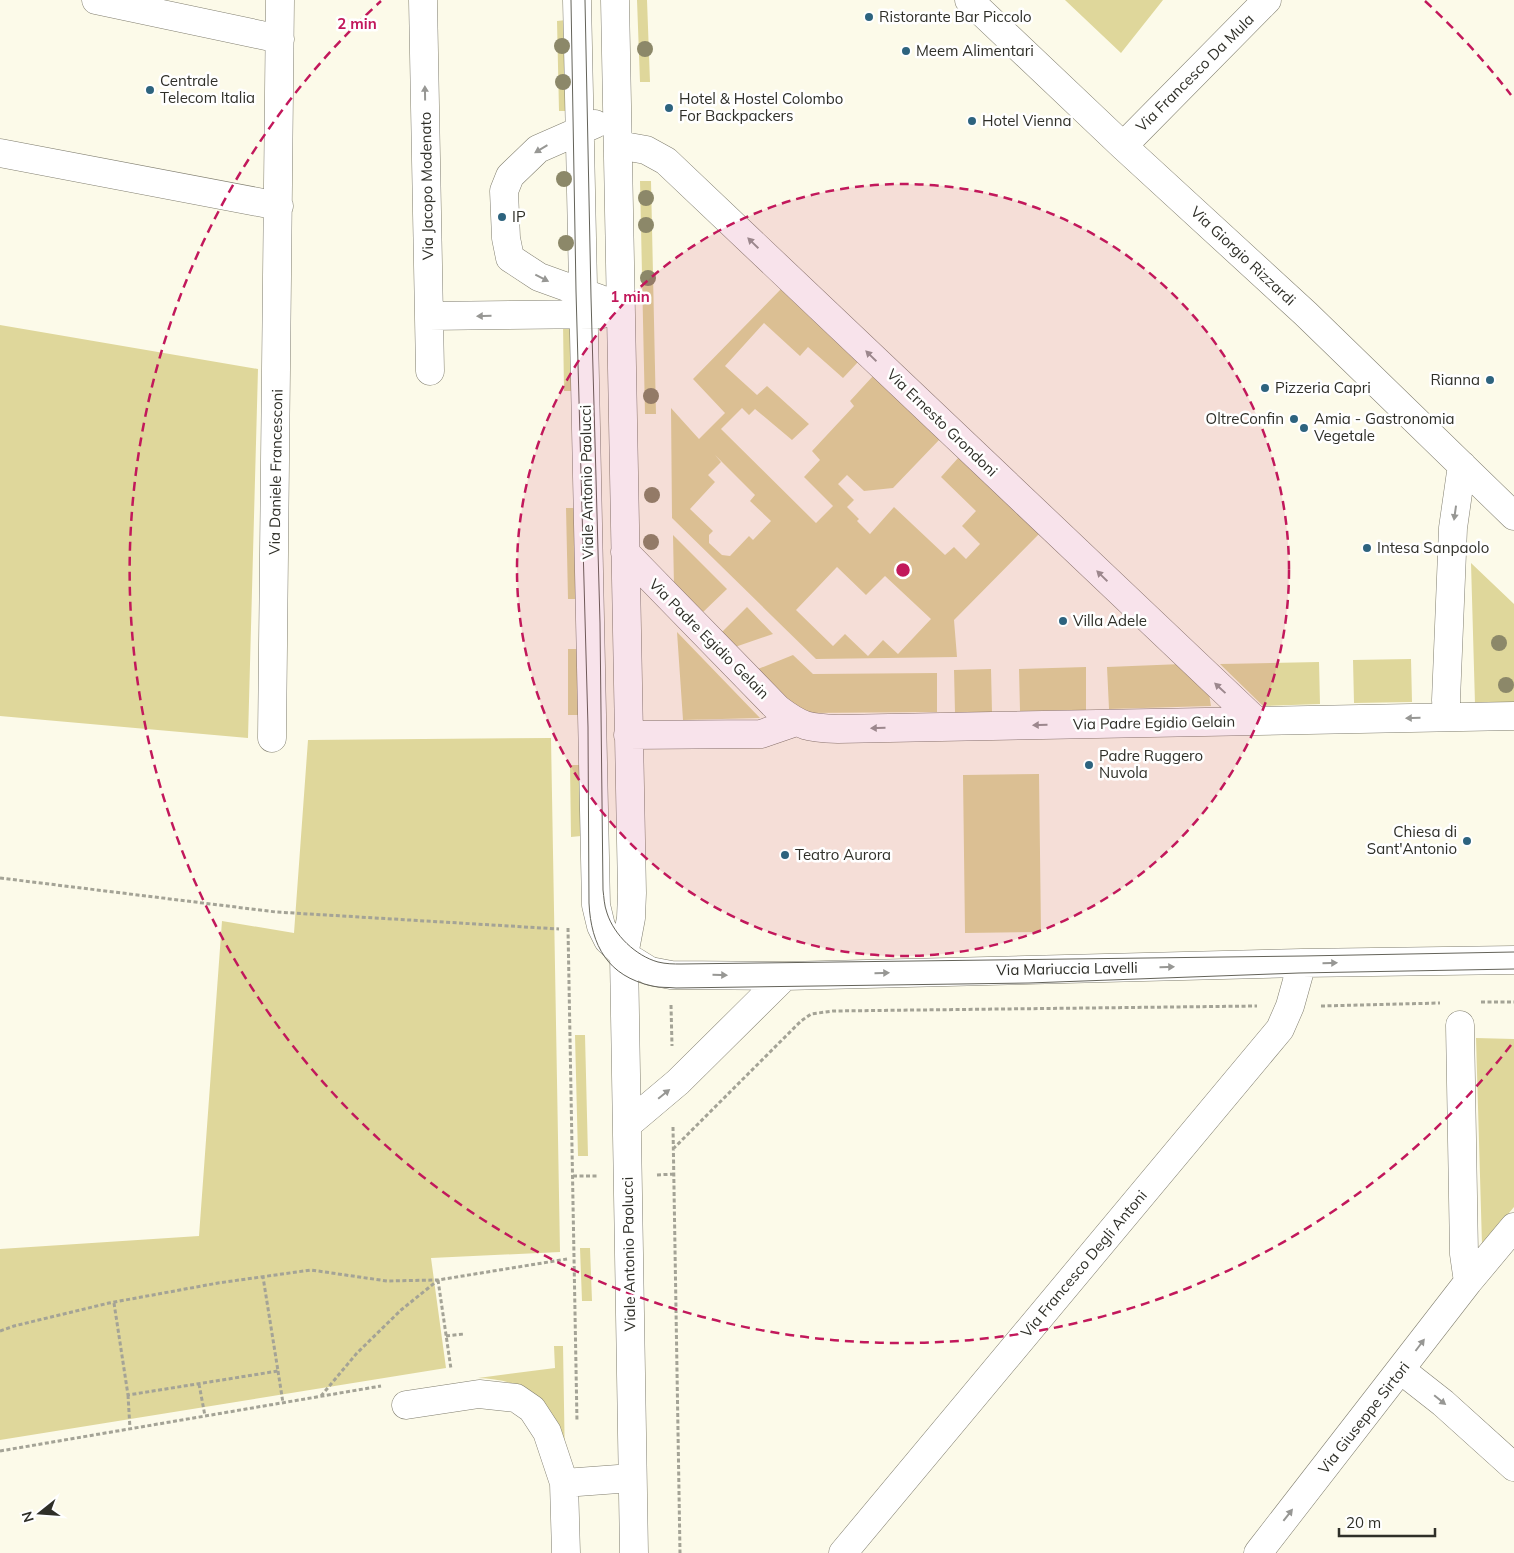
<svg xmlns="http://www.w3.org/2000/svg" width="1514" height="1553" viewBox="0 0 1514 1553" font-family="Mulish,sans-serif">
<rect width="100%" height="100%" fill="#fcfae9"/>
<path fill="#dfd79b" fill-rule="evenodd" d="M 637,0 L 647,0 L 650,82 L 640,82 Z
M 1065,0 L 1163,0 L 1121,53 Z
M 566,20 L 568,111 L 559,111 L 557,21 Z
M 640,181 L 651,181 L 656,414 L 645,414 Z
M 781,289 L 858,362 L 843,378 L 808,347 L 800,356 L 764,323 L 725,366 L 757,395 L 767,386 L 809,424 L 792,440 L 755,409 L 749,415 L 742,408 L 721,429 L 816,523 L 833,506 L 804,477 L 820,460 L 812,451 L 854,406 L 850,401 L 873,376 L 940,439 L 893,488 L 864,491 L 847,475 L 838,484 L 854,500 L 847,507 L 859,519 L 857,521 L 870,534 L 894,507 L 945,555 L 954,547 L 966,559 L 980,544 L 962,526 L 976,511 L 941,477 L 959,457 L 1039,534 L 954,620 L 957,657 L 816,659 L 672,518 L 671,408 L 699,439 L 725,413 L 693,379 ZM 715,455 L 755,495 L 750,501 L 771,521 L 753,540 L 749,536 L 730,556 L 722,555 L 709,543 L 709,535 L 713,531 L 690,509 L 715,482 L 708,475 L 721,462 ZM 837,567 L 866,595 L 885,576 L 931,619 L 898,654 L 883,640 L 868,656 L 845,634 L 833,646 L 796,610 Z
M 563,324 L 573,329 L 574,391 L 564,391 Z
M 0,325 L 258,369 L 248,738 L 0,716 Z
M 566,508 L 576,508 L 577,599 L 568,599 Z
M 673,535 L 727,589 L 701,614 L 674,587 Z
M 1471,563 L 1514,604 L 1514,703 L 1475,704 Z
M 747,607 L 773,634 L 735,647 L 721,633 Z
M 677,632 L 760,718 L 683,720 Z
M 568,649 L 578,649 L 578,715 L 568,715 Z
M 793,655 L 813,674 L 937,673 L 937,712 L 806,713 L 793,705 L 758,669 Z
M 1411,659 L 1412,702 L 1354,703 L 1353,660 Z
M 1319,662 L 1320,704 L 1263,706 L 1220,664 Z
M 1182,664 L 1209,694 L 1211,706 L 1109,709 L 1107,667 Z
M 1086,667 L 1086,710 L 1020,711 L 1019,669 Z
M 991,669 L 992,712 L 955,713 L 954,670 Z
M 551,738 L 560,1252 L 431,1258 L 446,1368 L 0,1440 L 0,1249 L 199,1236 L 222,921 L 294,933 L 308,740 Z
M 570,765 L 580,765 L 581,836 L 571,837 Z
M 1039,774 L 1041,932 L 965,933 L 963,775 Z
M 575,1035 L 585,1035 L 588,1156 L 578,1156 Z
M 1476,1038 L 1514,1039 L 1514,1207 L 1482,1245 Z
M 580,1248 L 590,1248 L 592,1301 L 582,1301 Z
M 554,1346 L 563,1346 L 565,1465 L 525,1388 C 509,1381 495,1379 478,1378 L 555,1368 Z"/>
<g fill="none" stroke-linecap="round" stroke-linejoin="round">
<defs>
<path id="minor" d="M 96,0 L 280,39
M 423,0 L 430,371
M 577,0 L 596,905 L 601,926 L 608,940 L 624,955 L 650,971 L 671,975 L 785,976 L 1302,963 L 1514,960
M 615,0 L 632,893 L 631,918 L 624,955 L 634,1553
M 969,0 L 1123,146 L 1306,314 L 1514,516
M 595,124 L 538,149 L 510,176 L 504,191 L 506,238 L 510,258 L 539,277 L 600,299
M 618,145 L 646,150 L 666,161 L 1256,721
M 1123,146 L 1267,0
M 0,153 L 279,206
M 429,316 L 602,314
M 625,552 L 778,709 C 802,727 808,728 838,729 L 1514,716
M 1447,717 L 1446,700 L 1453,528 L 1462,465
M 628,735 L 761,734 L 796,722
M 272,738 L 280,0
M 1460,1025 L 1464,1254 L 1468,1282
M 627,1125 L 678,1082 L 785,976
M 1401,1370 L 1443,1403 L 1514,1467
M 406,1405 L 479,1394 L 516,1398 L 532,1409 L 547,1432 L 564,1483 L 632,1478
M 564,1483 L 566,1553
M 843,1553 L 1280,1029 L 1290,1006 L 1302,963
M 1258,1553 L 1468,1282 L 1514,1227"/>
</defs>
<use href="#minor" stroke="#807e6f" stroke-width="29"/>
<path stroke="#a4a396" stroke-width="3" stroke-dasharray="4 2.5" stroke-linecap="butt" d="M 0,878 L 276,912 L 559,929
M 568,928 L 577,1422
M 1481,1002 L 1514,1002
M 671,1005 L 672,1046
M 1321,1006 L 1440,1003
M 673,1127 L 680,1553
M 673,1149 L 801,1021 L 811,1014 L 833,1011 L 1257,1006
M 657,1175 L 674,1174
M 573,1176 L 598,1176
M 438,1280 L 451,1369
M 114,1303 L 128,1395 L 278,1371 L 263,1277
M 0,1331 L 14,1326 L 109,1303 L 218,1283 L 311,1270 L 387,1281 L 438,1280 L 567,1259
M 446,1336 L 464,1334
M 278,1371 L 283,1403
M 199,1384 L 205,1416
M 128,1395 L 130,1429
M 321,1396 L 357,1353 L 401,1310 L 437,1281
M 0,1451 L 381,1386"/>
<use href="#minor" stroke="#fff" stroke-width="28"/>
<path stroke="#646359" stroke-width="1" d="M 571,0 L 576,291 L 588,727 L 589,903 C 591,946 608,976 652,986 C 660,988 668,987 676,988 L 1029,983 L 1299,973 L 1514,969
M 585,0 L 591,297 L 600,623 L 603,890 C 604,897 604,905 607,913 C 614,935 636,956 658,962 C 666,964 674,964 681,964 L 1303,956 L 1514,952"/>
</g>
<g fill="#8c8869">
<circle cx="562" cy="46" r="8"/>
<circle cx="645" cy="49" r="8"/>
<circle cx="563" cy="82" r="8"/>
<circle cx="564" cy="179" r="8"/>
<circle cx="646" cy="198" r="8"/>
<circle cx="646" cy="225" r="8"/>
<circle cx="566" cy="243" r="8"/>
<circle cx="648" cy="278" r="8"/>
<circle cx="651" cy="396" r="8"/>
<circle cx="652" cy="495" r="8"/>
<circle cx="651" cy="542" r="8"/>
<circle cx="1499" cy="643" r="8"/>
<circle cx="1506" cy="685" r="8"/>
</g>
<defs><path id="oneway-solid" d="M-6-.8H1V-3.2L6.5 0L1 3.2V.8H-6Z" transform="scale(1.25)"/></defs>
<g fill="#979794">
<use href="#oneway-solid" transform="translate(425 93) rotate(-91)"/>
<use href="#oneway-solid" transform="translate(541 149) rotate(149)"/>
<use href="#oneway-solid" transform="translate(753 243) rotate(-136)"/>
<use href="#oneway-solid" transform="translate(542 278) rotate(27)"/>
<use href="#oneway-solid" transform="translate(484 316) rotate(179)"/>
<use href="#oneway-solid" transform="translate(871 356) rotate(-136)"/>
<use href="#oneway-solid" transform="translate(1455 513) rotate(98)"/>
<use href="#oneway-solid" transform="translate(1102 576) rotate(-136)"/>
<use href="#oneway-solid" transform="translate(1220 688) rotate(-137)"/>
<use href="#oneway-solid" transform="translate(1413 718) rotate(179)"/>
<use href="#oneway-solid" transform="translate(1040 725) rotate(179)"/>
<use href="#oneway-solid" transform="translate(878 728) rotate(179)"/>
<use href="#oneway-solid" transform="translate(1330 963) rotate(-1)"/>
<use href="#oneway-solid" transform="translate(1167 967) rotate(-1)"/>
<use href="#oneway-solid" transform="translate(882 973) rotate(-1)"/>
<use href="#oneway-solid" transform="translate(720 975) rotate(1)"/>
<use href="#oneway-solid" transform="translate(664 1094) rotate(-39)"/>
<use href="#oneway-solid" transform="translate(1420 1345) rotate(-53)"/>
<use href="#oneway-solid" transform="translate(1440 1400) rotate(39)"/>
<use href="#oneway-solid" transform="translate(1288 1515) rotate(-52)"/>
</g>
<circle cx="903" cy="570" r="386" fill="#c2185b" fill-opacity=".12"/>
<g fill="none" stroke="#c2185b" stroke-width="2.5" stroke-dasharray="9 6">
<circle cx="903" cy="570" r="386"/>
<path d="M1511 1045A772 772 0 1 1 381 1M1425 1A772 772 0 0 1 1511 95"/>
</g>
<g fill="#2d637e" stroke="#fff" stroke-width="2">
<circle cx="869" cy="17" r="5"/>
<circle cx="906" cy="51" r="5"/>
<circle cx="150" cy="90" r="5"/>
<circle cx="669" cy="108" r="5"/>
<circle cx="972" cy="121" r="5"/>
<circle cx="502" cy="217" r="5"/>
<circle cx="1490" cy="380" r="5"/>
<circle cx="1265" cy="388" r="5"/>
<circle cx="1294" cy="419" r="5"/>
<circle cx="1304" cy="428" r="5"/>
<circle cx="1367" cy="548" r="5"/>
<circle cx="1063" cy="621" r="5"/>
<circle cx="1089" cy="765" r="5"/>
<circle cx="1467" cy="841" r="5"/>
<circle cx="785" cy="855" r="5"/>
</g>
<g text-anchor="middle" stroke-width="5" stroke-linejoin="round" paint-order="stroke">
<g font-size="15" fill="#2f2f28" stroke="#fff" text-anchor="start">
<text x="879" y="22">Ristorante Bar Piccolo</text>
<text x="916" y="56">Meem Alimentari</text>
<text x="160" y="86">Centrale<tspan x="160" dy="17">Telecom Italia</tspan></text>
<text x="679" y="104">Hotel &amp; Hostel Colombo<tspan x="679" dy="17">For Backpackers</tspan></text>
<text x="982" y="126">Hotel Vienna</text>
<text x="512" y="222">IP</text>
<text x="1480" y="385" text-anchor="end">Rianna</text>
<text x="1275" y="393">Pizzeria Capri</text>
<text x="1284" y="424" text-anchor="end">OltreConfin</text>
<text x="1314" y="424">Amia - Gastronomia<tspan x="1314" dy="17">Vegetale</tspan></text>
<text x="1377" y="553">Intesa Sanpaolo</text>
<text x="1073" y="626">Villa Adele</text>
<text x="1099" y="761">Padre Ruggero<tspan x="1099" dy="17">Nuvola</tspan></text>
<text x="1457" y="837" text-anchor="end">Chiesa di<tspan x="1457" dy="17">Sant'Antonio</tspan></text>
<text x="795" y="860">Teatro Aurora</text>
</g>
<g font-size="15" fill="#2f2f28" stroke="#fff">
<text transform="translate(1195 73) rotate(-45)" y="5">Via Francesco Da Mula</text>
<text transform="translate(427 186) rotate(-91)" y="5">Via Jacopo Modenato</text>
<text transform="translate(1243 256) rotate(43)" y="5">Via Giorgio Rizzardi</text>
<text transform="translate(942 423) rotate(44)" y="5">Via Ernesto Grondoni</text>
<text transform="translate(276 472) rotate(-89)" y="5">Via Daniele Francesconi</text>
<text transform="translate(587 482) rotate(-91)" y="5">Viale Antonio Paolucci</text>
<text transform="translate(709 639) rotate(45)" y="5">Via Padre Egidio Gelain</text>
<text transform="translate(1154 723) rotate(-1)" y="5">Via Padre Egidio Gelain</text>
<text transform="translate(1067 969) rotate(-1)" y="5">Via Mariuccia Lavelli</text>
<text transform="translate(629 1254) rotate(-91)" y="5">Viale Antonio Paolucci</text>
<text transform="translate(1084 1264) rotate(-50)" y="5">Via Francesco Degli Antoni</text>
<text transform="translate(1364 1418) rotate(-52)" y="5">Via Giuseppe Sirtori</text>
</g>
</g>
<circle cx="903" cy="570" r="8" fill="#c2185b" stroke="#fff" stroke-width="2.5"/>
<g font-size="15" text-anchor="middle" font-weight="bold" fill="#c2185b" stroke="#fff" stroke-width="5" stroke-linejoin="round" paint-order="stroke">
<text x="357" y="29">2 min</text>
<text x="630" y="302">1 min</text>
</g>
<g transform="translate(40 1513) rotate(253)" stroke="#ffffff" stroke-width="4" paint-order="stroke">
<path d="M0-4L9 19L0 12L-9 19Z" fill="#2f2f28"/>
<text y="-8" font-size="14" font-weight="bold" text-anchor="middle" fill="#2f2f28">N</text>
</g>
<path d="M1339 1528v8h96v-8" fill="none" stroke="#2f2f28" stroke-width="2.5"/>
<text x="1346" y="1528" font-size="15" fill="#2f2f28" stroke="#ffffff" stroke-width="4" paint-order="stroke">20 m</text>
</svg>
